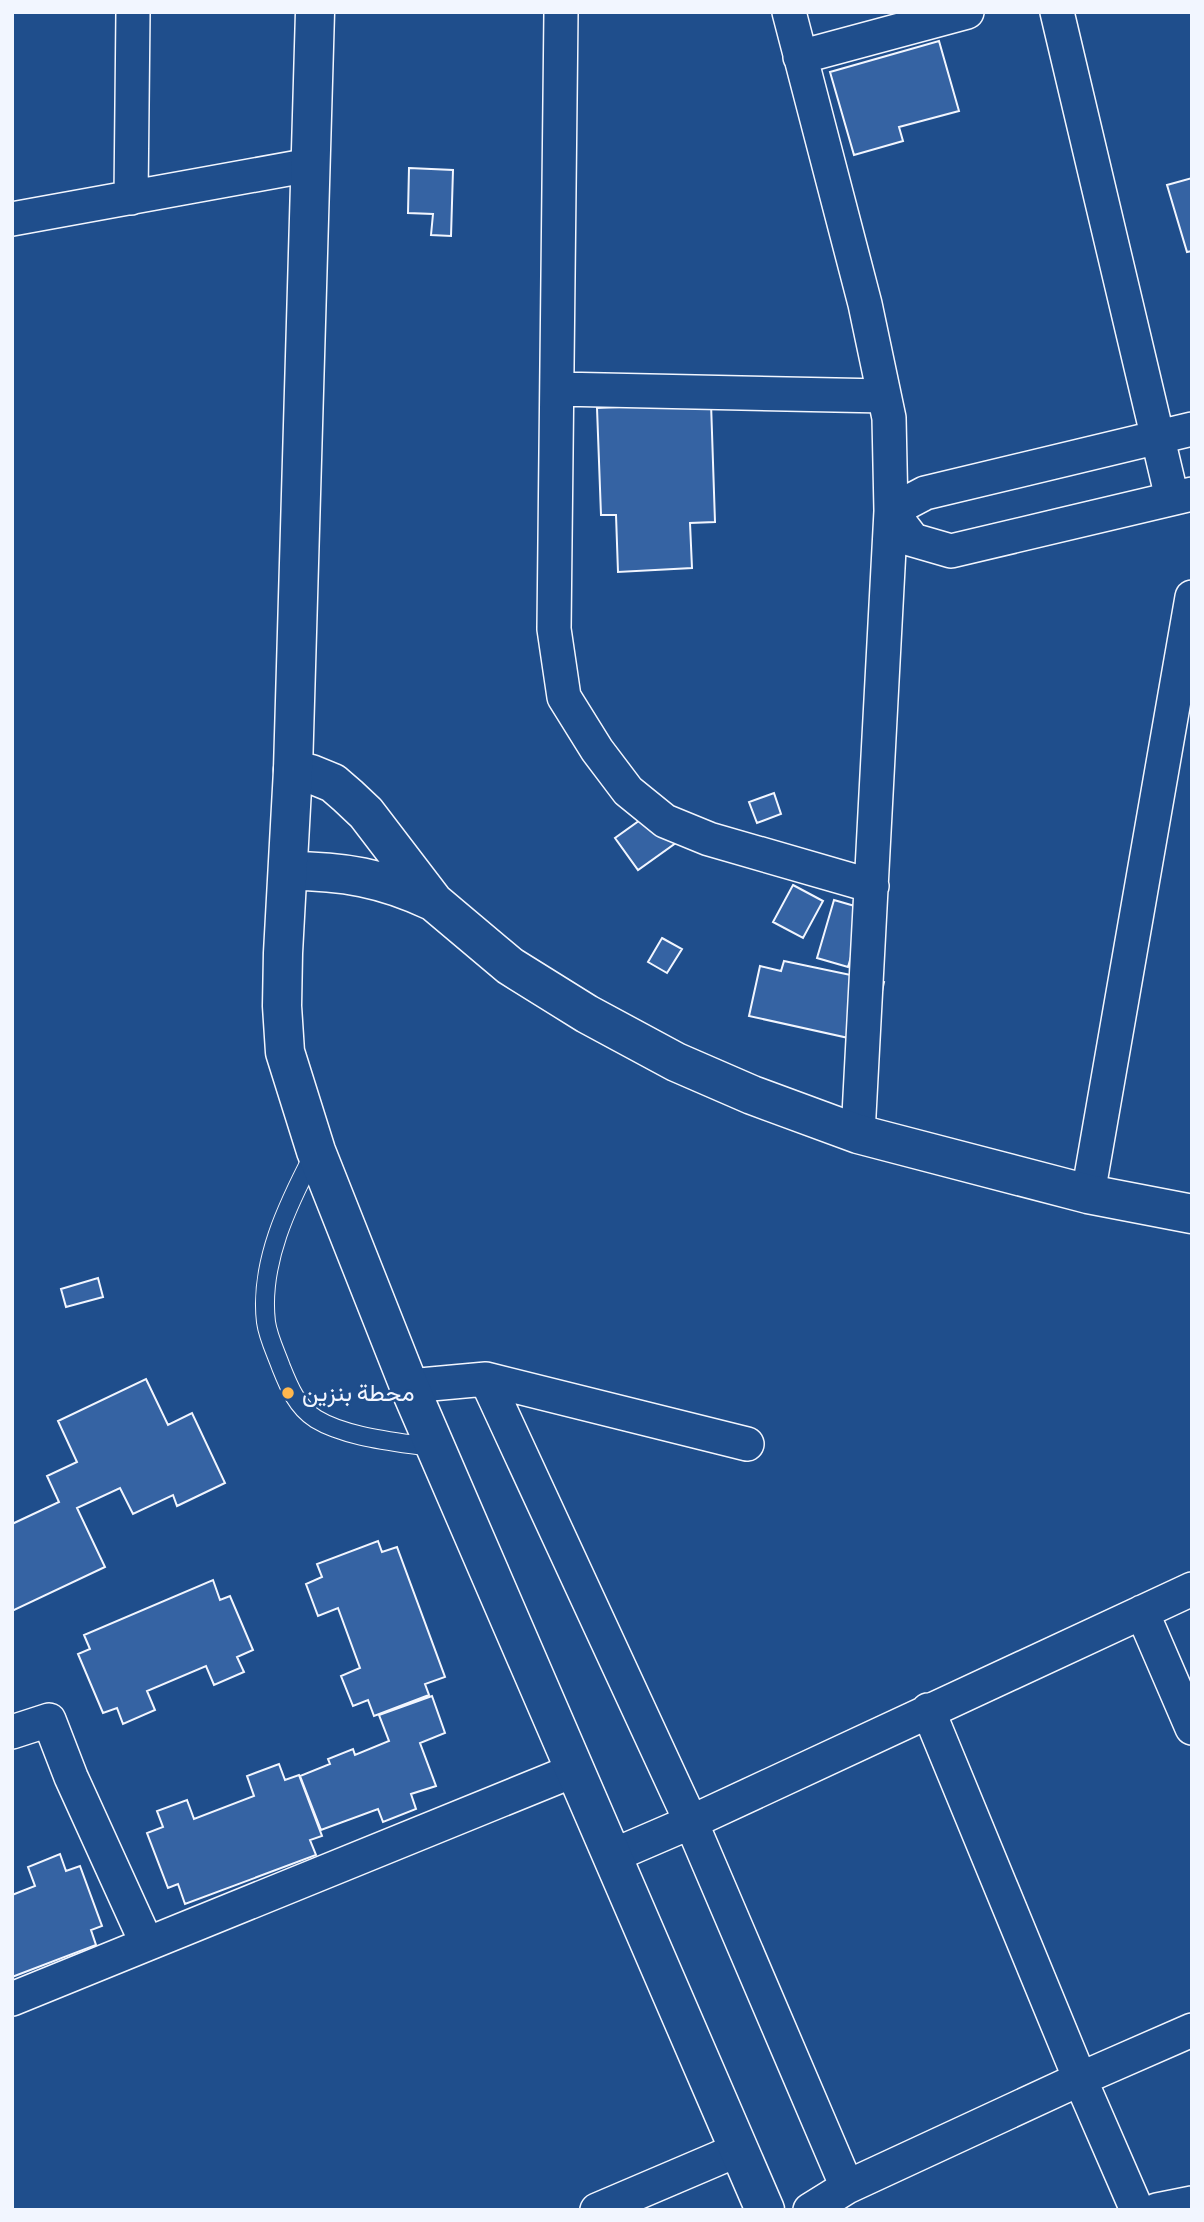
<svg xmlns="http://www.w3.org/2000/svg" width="1204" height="2222" viewBox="0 0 1204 2222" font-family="Commissioner,Vazirmatn,sans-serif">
<rect width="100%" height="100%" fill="#1f4e8c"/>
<path fill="#3563a3" stroke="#f2f6ff" stroke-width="2" d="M 939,41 L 959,111 L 899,127 L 903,141 L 854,155 L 830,72 Z
M 409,168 L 453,170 L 451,236 L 431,235 L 433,214 L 408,213 Z
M 1192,178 L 1192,251 L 1187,252 L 1167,185 Z
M 711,403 L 715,522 L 690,523 L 692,568 L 618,572 L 616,515 L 601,515 L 597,408 Z
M 774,793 L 781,814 L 757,823 L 749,802 Z
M 664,803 L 687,835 L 638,870 L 615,838 Z
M 793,885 L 823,901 L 803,938 L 773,922 Z
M 834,900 L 865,909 L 848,967 L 817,958 Z
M 662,938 L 682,949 L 667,973 L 648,962 Z
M 784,961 L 884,982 L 871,1043 L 749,1016 L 760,966 L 781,971 Z
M 98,1278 L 103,1297 L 66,1307 L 61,1289 Z
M 146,1379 L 168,1425 L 192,1413 L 225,1483 L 177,1506 L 173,1495 L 133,1514 L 120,1488 L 77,1508 L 105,1567 L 12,1611 L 12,1524 L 59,1502 L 47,1476 L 77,1462 L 58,1421 Z
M 378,1541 L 382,1552 L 397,1547 L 445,1677 L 425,1684 L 429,1695 L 374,1716 L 368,1700 L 353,1706 L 341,1676 L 360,1668 L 338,1608 L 318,1616 L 306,1584 L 322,1577 L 317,1564 Z
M 213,1580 L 220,1600 L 230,1596 L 253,1650 L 237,1657 L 244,1672 L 214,1685 L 206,1666 L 147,1691 L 155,1710 L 123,1724 L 117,1708 L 103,1713 L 78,1654 L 90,1649 L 84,1635 Z
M 432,1696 L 445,1733 L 420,1743 L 436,1786 L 411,1794 L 416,1809 L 383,1822 L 378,1809 L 321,1830 L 300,1776 L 330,1764 L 328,1759 L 353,1749 L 355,1755 L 389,1741 L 379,1715 Z
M 279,1764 L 285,1780 L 299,1775 L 322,1836 L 310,1840 L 316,1855 L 185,1904 L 178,1884 L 168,1888 L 147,1833 L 163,1827 L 157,1811 L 187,1800 L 194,1819 L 254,1796 L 247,1776 Z
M 60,1854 L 66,1871 L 80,1866 L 102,1926 L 91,1930 L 96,1945 L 12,1977 L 12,1895 L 35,1886 L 28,1867 Z"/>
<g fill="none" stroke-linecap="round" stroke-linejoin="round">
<defs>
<path id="service" d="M 314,1154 C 288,1204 259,1263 266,1322 C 268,1337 276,1353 281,1367 C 289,1387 297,1407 316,1419 C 347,1438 400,1442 435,1448"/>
<path id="minor" d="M 561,12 L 554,629 L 564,697 L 597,750 L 628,791 L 665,821 L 709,839 L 872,886
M 789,12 L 865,304 L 889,418 L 891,511 L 858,1134
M 1057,12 L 1172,498
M 800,57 L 967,12
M 131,198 L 133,12
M 12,219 L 310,165
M 558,389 L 884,396
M 1192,429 L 925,493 L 891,511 L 913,540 L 951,551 L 1192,494
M 1088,1194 L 1192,597
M 486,1379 L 691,1822 L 847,2187
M 409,1386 L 486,1379 L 747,1444
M 1142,1612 L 1192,1728
M 928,1710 L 1080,2079 L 1137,2210
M 12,1732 L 49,1720 L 71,1777 L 147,1944
M 612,1856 L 691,1822 L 1192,1589
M 12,1999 L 575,1770
M 597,2210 L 740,2149
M 810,2210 L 847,2187 L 1080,2079 L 1192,2030
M 1157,2210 L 1192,2203"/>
<path id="tertiary" d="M 293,770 L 311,774 L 333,783 L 348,796 L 366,813 L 434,902 L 510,966 L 587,1014 L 676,1062 L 752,1095 L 858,1134 L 1088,1194 L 1192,1214
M 289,871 C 343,871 383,878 432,901"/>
<path id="secondary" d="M 315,12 L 293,770 L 283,953 L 282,1006 L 285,1052 L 316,1151 L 409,1386 L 765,2210"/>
</defs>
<use href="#service" stroke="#f2f6ff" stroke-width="20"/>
<use href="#minor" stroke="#f2f6ff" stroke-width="36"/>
<use href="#tertiary" stroke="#f2f6ff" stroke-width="41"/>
<use href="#secondary" stroke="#f2f6ff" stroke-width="41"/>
<use href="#service" stroke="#1f4e8c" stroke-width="18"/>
<use href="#minor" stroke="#1f4e8c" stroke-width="33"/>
<use href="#tertiary" stroke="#1f4e8c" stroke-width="38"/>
<use href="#secondary" stroke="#1f4e8c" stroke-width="38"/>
</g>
<circle fill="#ffb74d" stroke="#1f4e8c" stroke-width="2.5" cx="288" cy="1393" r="7"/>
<g text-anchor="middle" stroke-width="5" stroke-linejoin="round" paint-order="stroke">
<g font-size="24" fill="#f2f6ff" stroke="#1f4e8c" text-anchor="start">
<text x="302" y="1401">محطة بنزين</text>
</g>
</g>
<rect width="1204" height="2222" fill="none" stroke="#f2f6ff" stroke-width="28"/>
</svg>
